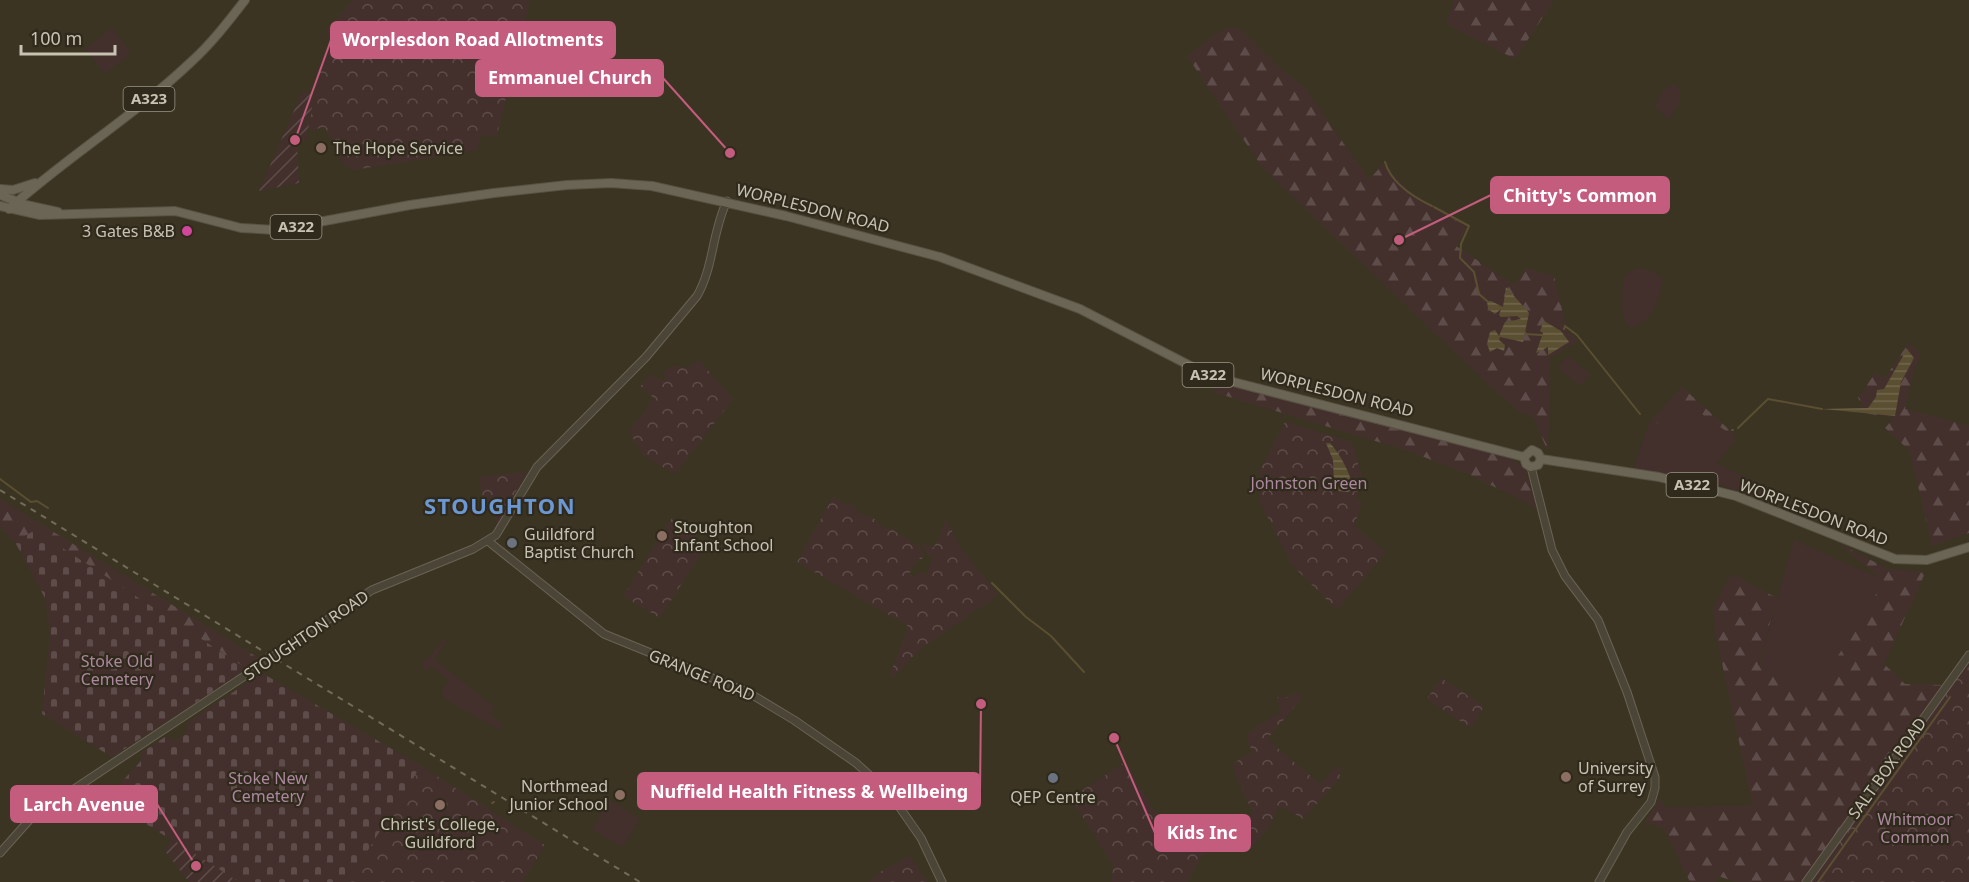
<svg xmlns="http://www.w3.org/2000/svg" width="1969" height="882" viewBox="0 0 1969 882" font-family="'Noto Sans',sans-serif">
<defs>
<pattern id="forest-firs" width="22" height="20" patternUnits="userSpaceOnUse" patternTransform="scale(1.5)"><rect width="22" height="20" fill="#43302d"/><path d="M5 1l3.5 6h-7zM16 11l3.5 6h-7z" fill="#5d4c49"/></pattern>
<pattern id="cemetery-stones" width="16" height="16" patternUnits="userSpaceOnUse" patternTransform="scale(1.5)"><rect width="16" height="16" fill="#43302d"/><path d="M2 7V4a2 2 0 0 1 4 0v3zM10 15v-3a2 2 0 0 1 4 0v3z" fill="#5d4c49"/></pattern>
<pattern id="park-crowns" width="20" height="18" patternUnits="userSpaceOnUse" patternTransform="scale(1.5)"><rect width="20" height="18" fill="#43302d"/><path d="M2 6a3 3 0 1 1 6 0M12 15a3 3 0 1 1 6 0" fill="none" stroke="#5d4c49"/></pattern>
<pattern id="garden-furrows" width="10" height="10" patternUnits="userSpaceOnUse" patternTransform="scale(1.5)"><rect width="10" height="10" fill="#43302d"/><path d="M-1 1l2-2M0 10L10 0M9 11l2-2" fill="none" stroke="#5d4c49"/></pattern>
<pattern id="water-rules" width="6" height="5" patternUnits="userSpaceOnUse" patternTransform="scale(1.5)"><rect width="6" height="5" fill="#5b4f32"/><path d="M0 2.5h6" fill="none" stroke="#71674d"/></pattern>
</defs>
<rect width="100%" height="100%" fill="#3b3423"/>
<path fill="#43302d" d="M 112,28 L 131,53 L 105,74 L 85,49 Z
M 1675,84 L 1680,90 L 1680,100 L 1671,117 L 1667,118 L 1655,107 C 1658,98 1665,85 1675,84 Z
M 1638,268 L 1654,272 L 1662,279 C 1659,299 1653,323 1630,328 C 1617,313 1622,292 1625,274 Z
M 1568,356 L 1590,374 L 1581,386 L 1558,368 Z
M 1678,397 L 1730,434 L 1734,434 L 1735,442 L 1716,463 L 1775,492 L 1770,502 L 1704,480 L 1634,469 L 1649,423 L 1656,424 Z
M 1794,540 L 1884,580 L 1812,698 L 1759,665 Z
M 448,639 L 434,659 L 495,708 L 490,714 L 503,725 L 499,730 L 445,699 L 441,693 L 449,680 L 430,665 L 427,670 L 421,665 L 444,640 Z
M 609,800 L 640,819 L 622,847 L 592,829 Z"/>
<path fill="url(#forest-firs)" d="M 1454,0 L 1554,0 L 1515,59 L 1447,24 Z
M 1232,27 L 1241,30 L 1280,69 L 1305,88 L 1369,180 L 1383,164 L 1413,195 L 1468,227 L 1456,246 L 1514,285 L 1526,268 L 1554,276 L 1567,331 L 1579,341 L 1550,357 L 1548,452 L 1534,418 L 1520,412 L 1489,385 L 1262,167 L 1187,56 C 1203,46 1214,31 1232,27 Z
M 1908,344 L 1921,354 L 1912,375 L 1905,409 L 1969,426 L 1969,533 L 1932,546 L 1910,451 L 1885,428 L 1894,418 L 1858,412 L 1862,404 L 1858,398 L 1876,372 L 1884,379 Z
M 1221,383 L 1468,444 L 1510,458 L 1524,468 L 1537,508 L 1464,472 L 1405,450 L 1213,392 L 1216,386 Z
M 1682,387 L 1734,434 L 1730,434 L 1678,397 L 1656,424 L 1649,423 Z
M 0,499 L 260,659 L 247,669 L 35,530 L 15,542 L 0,526 Z
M 1838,543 L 1888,569 L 1925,573 L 1884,664 L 1905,684 L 1942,685 L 1803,882 L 1736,882 L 1718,876 L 1715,882 L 1690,882 L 1664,828 L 1645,822 L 1660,799 L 1666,808 L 1753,806 L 1717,640 L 1713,609 L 1732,574 L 1777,598 L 1758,665 L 1812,698 L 1884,581 Z"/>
<path fill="url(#cemetery-stones)" d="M 35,530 L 247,669 L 112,757 L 42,714 L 50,635 L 46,600 L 15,542 Z
M 262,673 L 421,766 L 348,882 L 239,882 L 106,799 L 141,761 L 141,753 L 165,737 L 177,741 L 187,731 L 187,723 Z"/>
<path fill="url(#park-crowns)" d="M 353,0 L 530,0 L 497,135 L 481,135 L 477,150 L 354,170 L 343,164 L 325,127 L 309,131 L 317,72 L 329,46 L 328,29 Z
M 698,359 L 733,399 L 675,474 L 644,456 L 629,432 L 654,398 L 640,387 L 651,374 L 663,382 L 666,377 L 663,375 L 671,366 C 683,367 690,371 698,359 Z
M 1285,422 L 1352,442 L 1362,478 L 1356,499 L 1362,502 L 1354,526 L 1386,552 L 1337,610 L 1292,565 L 1260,502 L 1259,472 Z
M 527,472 L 497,525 L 492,506 L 485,507 L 478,477 Z
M 833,497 L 846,505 L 849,503 L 855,507 L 857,513 L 878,520 L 878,524 L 887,529 L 890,528 L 923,550 L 922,560 L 918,558 L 909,574 L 915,578 L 919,572 L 926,575 L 933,558 L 927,554 L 922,542 L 933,548 L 940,537 L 945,518 L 962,550 L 998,595 L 920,649 L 891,680 L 891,672 L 908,626 L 797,562 Z
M 672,518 L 706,545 L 660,618 L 623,596 Z
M 1969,662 L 1969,882 L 1809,882 Z
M 1441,678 L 1484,706 L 1471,728 L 1427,699 Z
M 1295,691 L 1302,698 L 1267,739 L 1320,784 L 1339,765 L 1340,778 L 1303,819 L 1285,808 L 1278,808 L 1268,829 L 1252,846 L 1232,834 L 1201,857 L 1187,882 L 1112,882 L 1113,865 L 1079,811 L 1074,808 L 1075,795 L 1124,763 L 1172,838 L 1185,846 L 1205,841 L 1253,813 L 1234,772 L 1234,763 L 1252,752 L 1246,734 L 1280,712 L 1277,697 L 1291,697 Z
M 421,766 L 545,845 L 523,882 L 348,882 Z
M 910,856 L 927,882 L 870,882 L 876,874 Z"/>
<path fill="url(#garden-furrows)" d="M 303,90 L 314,95 L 306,141 L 297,142 L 299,183 L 259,191 Z
M 172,839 L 239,882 L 189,882 L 165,851 Z"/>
<path fill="url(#water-rules)" d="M 1506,287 L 1529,313 L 1523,342 L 1500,337 L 1499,340 L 1505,345 L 1504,351 L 1497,348 L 1490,352 L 1487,344 L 1490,332 L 1495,330 L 1499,336 L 1505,322 L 1521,319 L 1517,316 L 1501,317 L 1499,315 L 1501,309 L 1495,314 L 1488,309 L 1487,301 L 1491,301 L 1503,307 Z
M 1544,321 L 1561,331 L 1569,342 L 1548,355 L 1548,347 L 1536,353 L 1543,333 L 1540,331 Z
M 1907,349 L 1914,358 L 1901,382 L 1895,416 L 1822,409 L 1868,408 L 1876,397 L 1877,390 L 1884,389 Z
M 1326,443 L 1330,443 C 1340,454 1350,472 1353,488 L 1348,492 L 1339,491 L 1334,485 L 1333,460 Z"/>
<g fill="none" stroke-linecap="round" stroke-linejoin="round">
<path stroke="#5b4f32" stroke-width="2" d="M 1385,162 C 1391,182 1413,197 1432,206
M 1434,207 L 1469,226 L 1461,244 L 1460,258 L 1474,272 L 1479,294 L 1487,301
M 1564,329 L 1565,326 L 1577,335 L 1640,414
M 1525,334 L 1542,335
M 1738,428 L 1768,399 L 1822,409
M 1732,430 L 1733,430
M 0,479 L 31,502 L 37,501 L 48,508
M 992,583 L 1026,617 L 1051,636 L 1084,672
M 492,803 L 494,802
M 1818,882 L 1950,697"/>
<defs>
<path id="minor" d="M 1531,467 L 1552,550 L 1565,576 L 1598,620 L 1627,692 L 1655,777 L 1655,788 L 1651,802 L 1627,832 L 1599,882
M 488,541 L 604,634 L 749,693 L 794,720 L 856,763 L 887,791 L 898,805 L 921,838 L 942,882
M 284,649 L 372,590 L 473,549 L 496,535 L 537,467 L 646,357 L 697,296 C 714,267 712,231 727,201
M 0,853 L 32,817 L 252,671
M 1806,882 L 1969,655"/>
<path id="major" d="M 0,189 L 13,190 L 35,183
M 0,195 L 26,205 L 58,212
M 0,206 L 40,215 L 175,211 L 241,228 L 276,230 L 410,205 L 494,193 L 567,185 L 611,183 L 652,186 L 786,216 L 940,257 L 1080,309 L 1210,376 L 1524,457
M 9,209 C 67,157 134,116 191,62 C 211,44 228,22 245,0
M 1524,457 L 1526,464 L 1531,467 L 1538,465 L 1541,459
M 1524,457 L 1532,450 L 1538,453 L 1541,459
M 1541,459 L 1659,477 L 1736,496 L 1895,559 L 1927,560 L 1969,547"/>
</defs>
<use href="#minor" stroke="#696355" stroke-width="9"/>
<use href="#major" stroke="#575243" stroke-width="10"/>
<use href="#minor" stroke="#4b4537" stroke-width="7"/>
<use href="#major" stroke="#6b6555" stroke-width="8"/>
<path stroke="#726b59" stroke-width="2" stroke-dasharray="6 6" stroke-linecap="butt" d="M 0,490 L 640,882"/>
<defs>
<path id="minor-bridge" d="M 252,671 L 284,649"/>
</defs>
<use href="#minor-bridge" stroke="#696355" stroke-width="9" stroke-linecap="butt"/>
<use href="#minor-bridge" stroke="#4b4537" stroke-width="7"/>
</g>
<g fill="#8d6e63" stroke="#302a1c" stroke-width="2">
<circle cx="321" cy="148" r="6"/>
<circle cx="662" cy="536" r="6"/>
<circle cx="1566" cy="777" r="6"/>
<circle cx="620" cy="795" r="6"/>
<circle cx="440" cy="805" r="6"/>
</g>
<circle fill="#d1479c" stroke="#302a1c" stroke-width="2" cx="187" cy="231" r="6"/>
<g fill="#6b7280" stroke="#302a1c" stroke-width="2">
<circle cx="512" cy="543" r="6"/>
<circle cx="1053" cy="778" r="6"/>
</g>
<g text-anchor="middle" stroke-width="4.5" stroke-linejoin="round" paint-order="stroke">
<g fill="#302a1c" stroke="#9a9485" stroke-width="1.5">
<rect x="123.5" y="87" width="51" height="24" rx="4.5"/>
<rect x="270.5" y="215" width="51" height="24" rx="4.5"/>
<rect x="1182.5" y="363" width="51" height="24" rx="4.5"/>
<rect x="1666.5" y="473" width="51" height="24" rx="4.5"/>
</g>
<g font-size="15" font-weight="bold" fill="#c7c2b2">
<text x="149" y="104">A323</text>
<text x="296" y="232">A322</text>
<text x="1208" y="380">A322</text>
<text x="1692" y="490">A322</text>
</g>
<g font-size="16" fill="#c7c2b2" stroke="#302a1c" text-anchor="start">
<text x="333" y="154">The Hope Service</text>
<text x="175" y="237" text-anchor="end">3 Gates B&amp;B</text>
<text x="674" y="533">Stoughton<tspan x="674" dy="18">Infant School</tspan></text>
<text x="524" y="540">Guildford<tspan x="524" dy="18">Baptist Church</tspan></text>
<text x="1578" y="774">University<tspan x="1578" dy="18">of Surrey</tspan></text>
<text x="608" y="792" text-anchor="end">Northmead<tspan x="608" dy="18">Junior School</tspan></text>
<text x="1053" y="803" text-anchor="middle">QEP Centre</text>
<text x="440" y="830" text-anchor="middle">Christ's College,<tspan x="440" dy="18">Guildford</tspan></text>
</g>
<g font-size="16" fill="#c7c2b2" stroke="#302a1c">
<text transform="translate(813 208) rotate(14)" y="6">WORPLESDON ROAD</text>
<text transform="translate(1337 392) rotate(14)" y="6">WORPLESDON ROAD</text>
<text transform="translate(1814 512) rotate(21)" y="6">WORPLESDON ROAD</text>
<text transform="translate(306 635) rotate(-34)" y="6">STOUGHTON ROAD</text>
<text transform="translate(702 675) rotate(22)" y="6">GRANGE ROAD</text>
<text transform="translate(1887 768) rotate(-54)" y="6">SALT BOX ROAD</text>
</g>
<g font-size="16" fill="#ac889f" stroke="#302a1c">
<text x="1309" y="489">Johnston Green</text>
<text x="117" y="667">Stoke Old<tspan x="117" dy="18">Cemetery</tspan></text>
<text x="268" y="784">Stoke New<tspan x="268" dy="18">Cemetery</tspan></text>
<text x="1915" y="825">Whitmoor<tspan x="1915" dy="18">Common</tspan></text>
</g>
<g font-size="22" font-weight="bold" letter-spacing="1.5" fill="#6b98d3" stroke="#302a1c">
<text x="500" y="514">STOUGHTON</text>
</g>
</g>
<path fill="none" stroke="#c45c7e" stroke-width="2" d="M295 140L331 40M730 153L663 78M1399 240L1491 195M981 704L980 791M196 866L157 804M1114 738L1155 833"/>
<g fill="#c45c7e" stroke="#302a1c" stroke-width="2">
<circle cx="295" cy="140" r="6"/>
<circle cx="730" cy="153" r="6"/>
<circle cx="1399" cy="240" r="6"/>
<circle cx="981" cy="704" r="6"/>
<circle cx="196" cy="866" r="6"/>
<circle cx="1114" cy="738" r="6"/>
</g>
<g fill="#c45c7e" stroke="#c45c7e" stroke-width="2">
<rect x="331" y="22" width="284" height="36" rx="6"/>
<rect x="476" y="60" width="187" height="36" rx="6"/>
<rect x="1491" y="177" width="178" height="36" rx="6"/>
<rect x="638" y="773" width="342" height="36" rx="6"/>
<rect x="11" y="786" width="146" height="36" rx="6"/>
<rect x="1155" y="815" width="95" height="36" rx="6"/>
</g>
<g font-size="18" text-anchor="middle" font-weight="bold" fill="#fff">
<text x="473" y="46">Worplesdon Road Allotments</text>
<text x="570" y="84">Emmanuel Church</text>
<text x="1580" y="202">Chitty's Common</text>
<text x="809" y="798">Nuffield Health Fitness &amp; Wellbeing</text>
<text x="84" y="811">Larch Avenue</text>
<text x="1202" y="839">Kids Inc</text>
</g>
<path d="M21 45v9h94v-9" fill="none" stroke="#c7c2b2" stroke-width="3"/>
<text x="30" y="45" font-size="18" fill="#c7c2b2" stroke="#302a1c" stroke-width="4.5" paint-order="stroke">100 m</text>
</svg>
